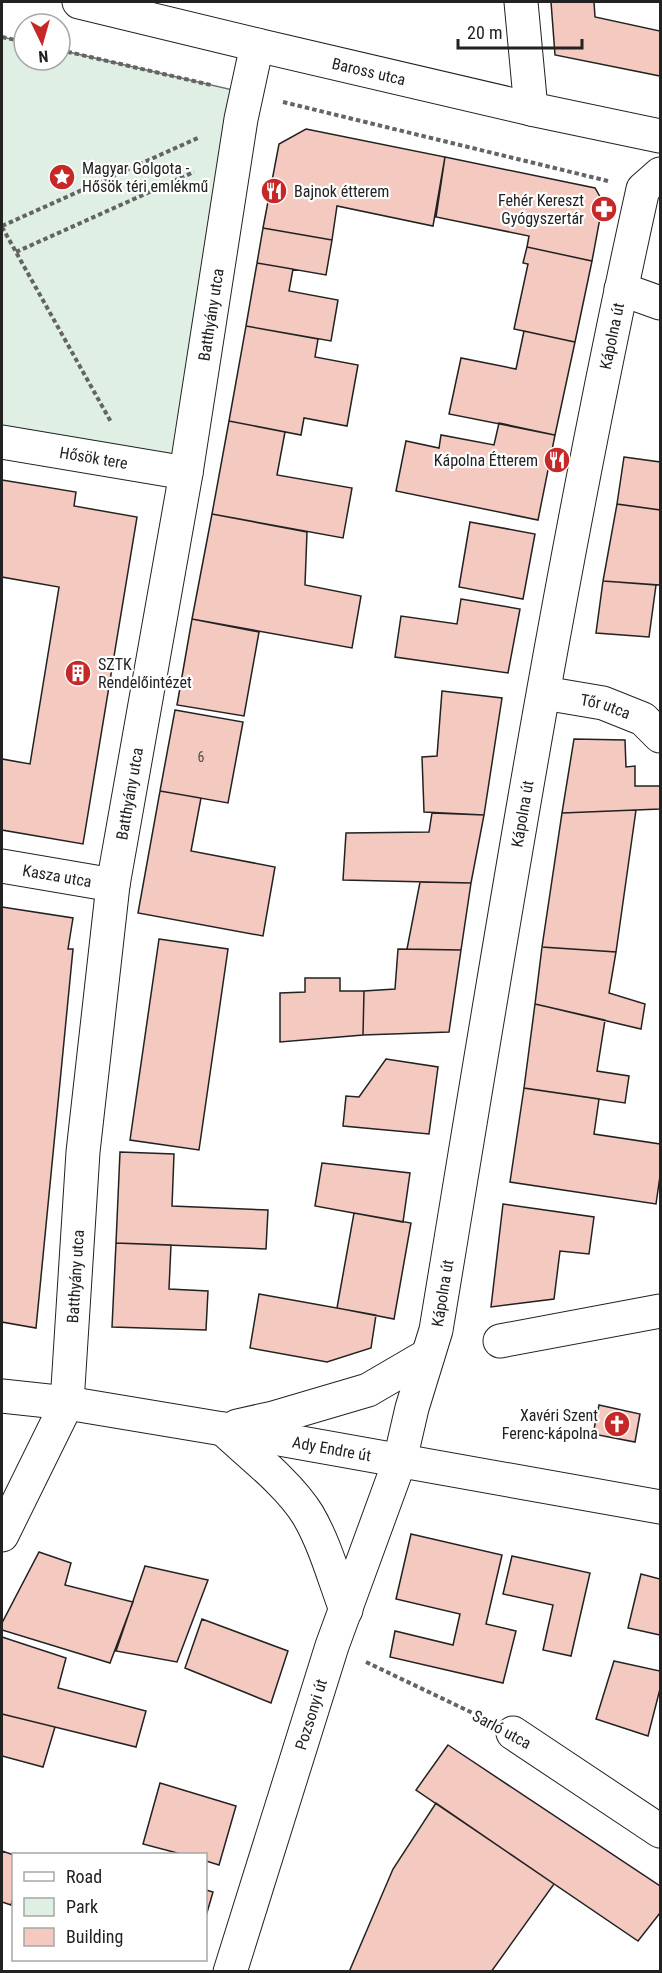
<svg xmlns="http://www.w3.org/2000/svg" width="662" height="1973" viewBox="0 0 662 1973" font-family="'Roboto Condensed',sans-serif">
<rect width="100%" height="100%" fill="#fff"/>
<path fill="#e0efe3" stroke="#6f6f6f" stroke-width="1.5" d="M 2,37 L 24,42 L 24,60 L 60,60 L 60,50 L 246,93 L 186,473 L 2,442 Z"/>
<path fill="#f3c9c0" stroke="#222" stroke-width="1.5" d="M 551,2 L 594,2 L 595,17 L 660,31 L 660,76 L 555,55 Z
M 306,129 L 445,157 L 433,226 L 337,206 L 332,240 L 263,228 L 279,144 Z
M 445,157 L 595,188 L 603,202 L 592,261 L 527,247 L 529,236 L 436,217 Z
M 263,228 L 332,240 L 326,275 L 257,263 Z
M 527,247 L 592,261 L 575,342 L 514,329 L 528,264 L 523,263 Z
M 257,263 L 293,269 L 289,291 L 338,300 L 331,341 L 246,326 Z
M 246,326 L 318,339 L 315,357 L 358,365 L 347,426 L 304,418 L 301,435 L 229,421 Z
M 524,331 L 575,342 L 555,435 L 449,414 L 461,358 L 516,369 Z
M 229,421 L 285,432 L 277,475 L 352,488 L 343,538 L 212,514 Z
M 499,423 L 555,435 L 538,520 L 396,491 L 406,441 L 439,448 L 441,435 L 494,445 Z
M 624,457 L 660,462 L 660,510 L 617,504 Z
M 2,480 L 76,492 L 74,506 L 137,517 L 83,844 L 2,830 L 2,759 L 30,764 L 59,587 L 2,577 Z
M 617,504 L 660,510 L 660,585 L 603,581 Z
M 212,514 L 307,532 L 305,585 L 361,596 L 352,648 L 192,619 Z
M 470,522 L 535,534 L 523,599 L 459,587 Z
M 603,581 L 656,585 L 649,637 L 596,633 Z
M 461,599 L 520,609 L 508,673 L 395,657 L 401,616 L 457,624 Z
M 192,619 L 259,632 L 244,716 L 177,705 Z
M 442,691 L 502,698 L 484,815 L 424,812 L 422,757 L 437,756 Z
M 175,710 L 243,722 L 228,803 L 160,791 Z
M 574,739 L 625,740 L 626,767 L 635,766 L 635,786 L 660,786 L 660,809 L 562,813 Z
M 160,791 L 201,798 L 191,851 L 275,867 L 263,936 L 138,913 Z
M 636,810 L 616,952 L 542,947 L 562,813 Z
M 432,813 L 484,815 L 471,883 L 343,880 L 346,833 L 429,832 Z
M 420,882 L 471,883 L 461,950 L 407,949 Z
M 2,907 L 73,918 L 68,949 L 73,949 L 36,1328 L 2,1322 Z
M 159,939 L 228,949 L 199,1150 L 130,1140 Z
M 542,947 L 616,952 L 609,993 L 645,1004 L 641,1029 L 535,1004 Z
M 398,949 L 461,950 L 449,1032 L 363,1035 L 364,991 L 395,989 Z
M 305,978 L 340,978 L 340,991 L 364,991 L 363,1035 L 280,1042 L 280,993 L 305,992 Z
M 535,1004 L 605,1020 L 597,1071 L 629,1076 L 625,1103 L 524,1088 Z
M 386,1059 L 438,1067 L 429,1134 L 343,1126 L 346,1096 L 359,1097 Z
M 524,1088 L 599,1099 L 594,1134 L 660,1144 L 660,1176 L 656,1204 L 510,1182 Z
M 120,1152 L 174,1154 L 172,1206 L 268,1210 L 266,1249 L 116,1243 Z
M 322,1163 L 410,1173 L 403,1222 L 315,1206 Z
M 503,1204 L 594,1217 L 589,1254 L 560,1251 L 554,1299 L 491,1307 Z
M 354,1213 L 411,1223 L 394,1319 L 337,1308 Z
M 116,1243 L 171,1245 L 169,1289 L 208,1291 L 206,1330 L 112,1327 Z
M 259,1294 L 376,1315 L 371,1348 L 327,1362 L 250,1348 Z
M 599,1405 L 640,1414 L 635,1442 L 593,1434 Z
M 411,1534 L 502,1555 L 486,1624 L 516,1631 L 503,1683 L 390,1657 L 395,1631 L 453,1645 L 460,1614 L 396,1599 Z
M 39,1552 L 71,1563 L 65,1585 L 133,1602 L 110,1663 L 2,1630 L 2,1623 Z
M 512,1556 L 590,1573 L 571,1656 L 543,1650 L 553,1605 L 503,1594 Z
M 145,1566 L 208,1580 L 177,1662 L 116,1651 Z
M 641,1574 L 660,1579 L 660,1635 L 628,1628 Z
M 202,1619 L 288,1651 L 271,1703 L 185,1668 Z
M 2,1637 L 66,1658 L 58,1688 L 146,1711 L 136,1747 L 2,1714 Z
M 614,1661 L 660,1671 L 660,1689 L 648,1736 L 596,1719 Z
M 2,1714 L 55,1727 L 43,1767 L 2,1756 Z
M 448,1745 L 660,1886 L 660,1913 L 638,1941 L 416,1790 Z
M 160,1783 L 236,1806 L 219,1865 L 206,1861 L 206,1854 L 181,1854 L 143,1844 Z
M 436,1803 L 554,1884 L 491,1972 L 349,1972 L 393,1869 Z
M 2,1851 L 14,1855 L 14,1895 L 11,1905 L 2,1902 Z
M 206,1890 L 213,1892 L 206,1916 Z"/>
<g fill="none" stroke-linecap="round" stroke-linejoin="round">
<defs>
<g id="minor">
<path id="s1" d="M 79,2 L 257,45 L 531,109 L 660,136"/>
<path d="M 521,2 L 531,109"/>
<path d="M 621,289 L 660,303"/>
<path id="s2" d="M 2,442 L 186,473"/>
<path id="s3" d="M 544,693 L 603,703 L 643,719 L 660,736"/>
<path id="s4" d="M 2,866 L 113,885"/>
<path d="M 500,1341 L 660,1311"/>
<path id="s5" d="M 2,1396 L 67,1403 L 223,1429 L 660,1507"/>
<path d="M 237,1426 L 273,1418 L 368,1390 L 428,1355"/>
<path d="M 223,1429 C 250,1454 289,1484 308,1515 C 325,1544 334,1578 346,1610"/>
<path id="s6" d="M 2,1535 L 67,1403 L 83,1152 L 113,885 L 186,473 L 241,119 L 257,45"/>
<path d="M 513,1733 L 660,1831"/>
<path id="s7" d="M 230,1972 L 332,1646 L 400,1460 L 412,1408 L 436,1330 C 499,949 559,567 643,189 L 660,174"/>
</g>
</defs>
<use href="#minor" stroke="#222" stroke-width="35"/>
<path stroke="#646464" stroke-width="4" stroke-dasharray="4.5 3" stroke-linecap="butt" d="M 2,37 L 24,42
M 60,50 L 211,85
M 283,102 L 608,181
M 2,226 L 200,137
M 2,227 L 111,422
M 16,252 L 194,172
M 366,1662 L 481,1717"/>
<use href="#minor" stroke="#fff" stroke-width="33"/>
</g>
<defs>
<symbol id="sight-disc" viewBox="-11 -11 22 22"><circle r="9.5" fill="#c62828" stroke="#fff"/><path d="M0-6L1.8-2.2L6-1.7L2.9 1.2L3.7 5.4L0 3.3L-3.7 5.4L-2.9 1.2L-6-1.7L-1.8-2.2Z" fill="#fff"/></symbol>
<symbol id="restaurant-disc" viewBox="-11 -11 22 22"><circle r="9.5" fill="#c62828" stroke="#fff"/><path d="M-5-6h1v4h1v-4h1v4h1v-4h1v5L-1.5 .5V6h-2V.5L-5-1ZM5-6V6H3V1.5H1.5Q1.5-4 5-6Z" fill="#fff"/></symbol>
<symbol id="pharmacy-disc" viewBox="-11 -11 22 22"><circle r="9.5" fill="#c62828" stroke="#fff"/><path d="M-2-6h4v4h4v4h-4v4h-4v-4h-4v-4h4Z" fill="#fff"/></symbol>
<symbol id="building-disc" viewBox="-11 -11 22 22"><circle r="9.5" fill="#c62828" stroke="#fff"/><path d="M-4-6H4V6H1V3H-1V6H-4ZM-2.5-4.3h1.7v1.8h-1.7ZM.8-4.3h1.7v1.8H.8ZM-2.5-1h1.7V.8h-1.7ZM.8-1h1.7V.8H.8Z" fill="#fff"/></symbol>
<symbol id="church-disc" viewBox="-11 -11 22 22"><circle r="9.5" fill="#c62828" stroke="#fff"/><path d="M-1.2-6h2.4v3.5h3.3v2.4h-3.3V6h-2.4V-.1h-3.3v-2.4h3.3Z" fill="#fff"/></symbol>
</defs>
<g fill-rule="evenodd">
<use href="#sight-disc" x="47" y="162" width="30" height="30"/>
<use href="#restaurant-disc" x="259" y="176" width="30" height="30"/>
<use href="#pharmacy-disc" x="589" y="194" width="30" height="30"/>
<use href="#restaurant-disc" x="542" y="445" width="30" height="30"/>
<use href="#building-disc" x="63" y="658" width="30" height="30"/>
<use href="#church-disc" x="602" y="1409" width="30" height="30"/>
</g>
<g text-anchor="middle" stroke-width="4.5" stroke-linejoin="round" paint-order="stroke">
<g font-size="14" fill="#564c4a">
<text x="201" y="762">6</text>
</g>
<g font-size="16" fill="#222" stroke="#fff">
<text dy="6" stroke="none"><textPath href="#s1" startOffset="298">Baross utca</textPath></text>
<text dy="6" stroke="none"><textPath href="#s6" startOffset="1246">Batthyány utca</textPath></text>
<text dy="6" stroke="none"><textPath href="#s7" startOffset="1684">Kápolna út</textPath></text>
<text dy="6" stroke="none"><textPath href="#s2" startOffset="93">Hősök tere</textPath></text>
<text dy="6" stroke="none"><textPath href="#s3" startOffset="63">Tőr utca</textPath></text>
<text dy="6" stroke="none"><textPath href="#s6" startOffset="760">Batthyány utca</textPath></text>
<text dy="6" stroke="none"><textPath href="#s7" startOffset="1198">Kápolna út</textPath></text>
<text dy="6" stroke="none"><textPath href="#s4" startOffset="56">Kasza utca</textPath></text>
<text dy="6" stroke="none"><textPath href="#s6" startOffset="274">Batthyány utca</textPath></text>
<text dy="6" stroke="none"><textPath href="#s7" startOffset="712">Kápolna út</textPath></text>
<text dy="6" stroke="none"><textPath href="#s5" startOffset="334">Ady Endre út</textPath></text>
<text dy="6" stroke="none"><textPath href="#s7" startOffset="270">Pozsonyi út</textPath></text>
<text transform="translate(502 1729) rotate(28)" y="6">Sarló utca</text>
</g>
<g font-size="16" fill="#222" stroke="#fff" text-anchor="start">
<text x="82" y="174">Magyar Golgota -<tspan x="82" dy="18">Hősök téri emlékmű</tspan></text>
<text x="294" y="197">Bajnok étterem</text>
<text x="584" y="206" text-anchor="end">Fehér Kereszt<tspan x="584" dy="18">Gyógyszertár</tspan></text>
<text x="538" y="466" text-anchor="end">Kápolna Étterem</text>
<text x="98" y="670">SZTK<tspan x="98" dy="18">Rendelőintézet</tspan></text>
<text x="598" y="1421" text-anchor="end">Xavéri Szent<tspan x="598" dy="18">Ferenc-kápolna</tspan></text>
</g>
</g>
<rect width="662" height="1973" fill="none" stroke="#222222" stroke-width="6"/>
<rect x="12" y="1853" width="195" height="108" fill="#ffffff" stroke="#a7a7a7" stroke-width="1.5"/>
<rect x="24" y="1872" width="30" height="9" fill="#ffffff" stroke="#a7a7a7" stroke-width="1.5"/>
<text x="66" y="1883" font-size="18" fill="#222222">Road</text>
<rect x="24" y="1898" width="30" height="18" fill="#e0efe3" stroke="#a7a7a7" stroke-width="1.5"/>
<text x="66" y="1913" font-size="18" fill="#222222">Park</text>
<rect x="24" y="1928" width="30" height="18" fill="#f3c9c0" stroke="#a7a7a7" stroke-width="1.5"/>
<text x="66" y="1943" font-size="18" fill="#222222">Building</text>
<g transform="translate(42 42) rotate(175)"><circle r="28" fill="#ffffff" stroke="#a7a7a7" stroke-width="1.5"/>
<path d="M0-4.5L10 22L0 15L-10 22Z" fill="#c62828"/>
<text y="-9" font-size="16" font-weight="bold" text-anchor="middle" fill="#222222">N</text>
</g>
<path d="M458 39v9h124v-9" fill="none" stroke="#222222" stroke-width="3"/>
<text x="467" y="39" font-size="18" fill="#222222" stroke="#ffffff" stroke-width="4.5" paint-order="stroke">20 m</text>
</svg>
